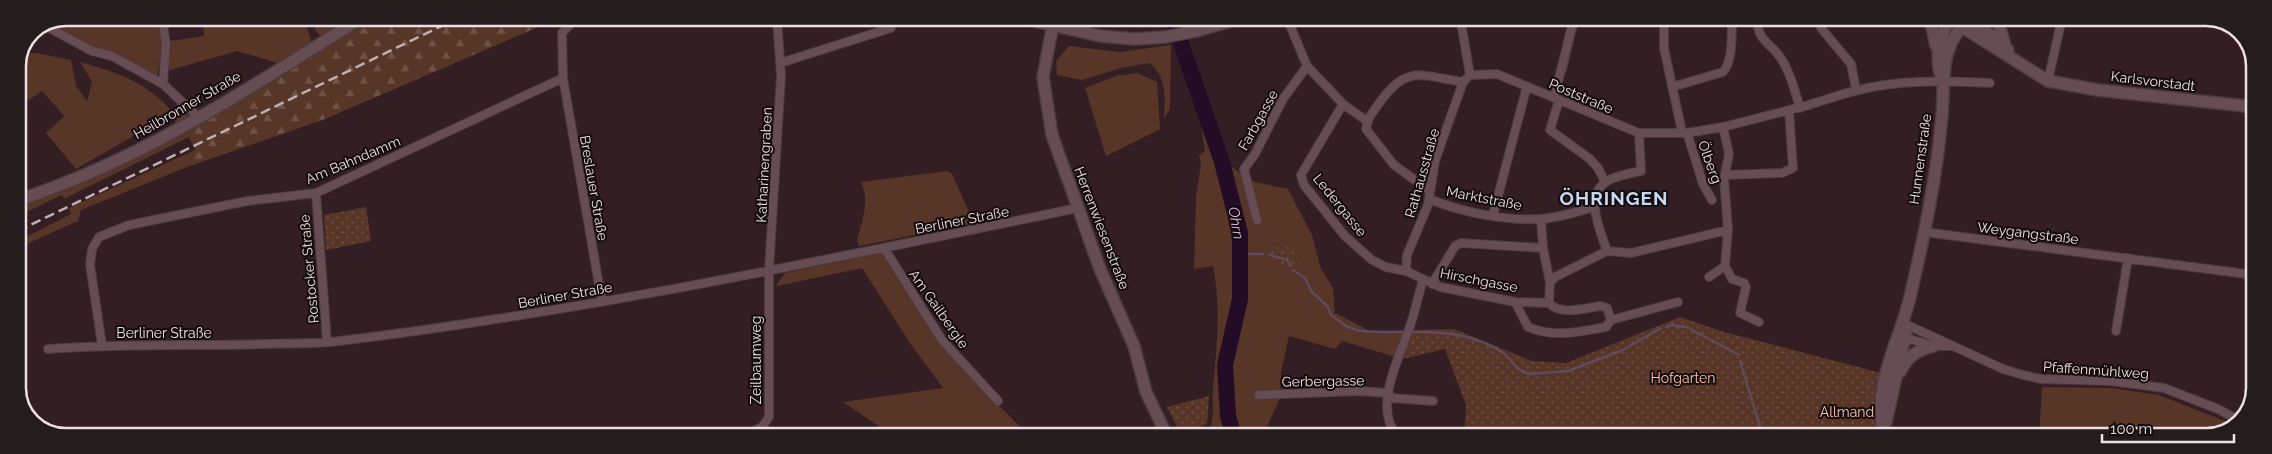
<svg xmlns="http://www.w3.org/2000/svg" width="2272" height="454" viewBox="0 0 2272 454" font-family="Raleway,sans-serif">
<defs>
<pattern id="forest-firs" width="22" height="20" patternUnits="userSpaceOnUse" patternTransform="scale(1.25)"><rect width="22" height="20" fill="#573527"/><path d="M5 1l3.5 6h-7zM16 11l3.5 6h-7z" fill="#6f5246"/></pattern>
<pattern id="park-dots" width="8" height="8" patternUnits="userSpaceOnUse" patternTransform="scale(1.25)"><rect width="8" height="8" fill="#573527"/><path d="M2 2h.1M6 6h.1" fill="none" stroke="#6f5246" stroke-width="1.8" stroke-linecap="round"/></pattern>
</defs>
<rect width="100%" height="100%" fill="#321e23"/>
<path fill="#573527" d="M 66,18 L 141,18 L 160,21 L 163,42 L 157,78 L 94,49 L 49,25 Z
M 202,18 L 304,18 L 312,43 L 278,63 L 237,51 L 167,71 L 170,41 L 204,36 Z
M 315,18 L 350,18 L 321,37 L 315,30 Z
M 1171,45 L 1170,109 L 1164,118 C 1165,96 1167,78 1150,63 L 1121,68 L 1082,80 L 1057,75 L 1056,61 L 1069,46 L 1120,52 Z
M 36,53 L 71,60 L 76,86 L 87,101 L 92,82 L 80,62 C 117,72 144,81 171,110 L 170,115 L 76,169 L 46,133 L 64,116 L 42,91 L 29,100 L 18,89 L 18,66 L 23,54 Z
M 1137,73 L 1157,82 L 1160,129 L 1106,156 L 1085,88 L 1116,76 Z
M 177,101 L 188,112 L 187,117 L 175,124 Z
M 1210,116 L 1228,165 L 1255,182 L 1288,189 L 1312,235 L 1321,269 L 1333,288 L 1335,313 L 1372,332 L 1412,330 L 1402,359 L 1342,341 L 1335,349 L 1289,336 L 1281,372 L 1280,398 L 1266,429 L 1268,436 L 1206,436 C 1216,421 1212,404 1213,387 C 1217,347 1221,306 1213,266 L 1194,269 L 1196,197 L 1201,164 L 1199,155 L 1205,151 L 1200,118 Z
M 186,131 L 189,137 L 64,199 L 62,195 L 18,216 L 18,204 Z
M 195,150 L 187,167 L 81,210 L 78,221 L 18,248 L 18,241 L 71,214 L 69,208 Z
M 948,171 L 952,174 L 974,223 L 859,246 L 857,240 C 862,221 870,201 861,182 Z
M 882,253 L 940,340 L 966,372 L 1029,436 L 893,436 L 843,402 L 943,388 L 912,346 L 862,268 L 777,286 L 777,284 L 785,273 Z
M 2042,387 L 2112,388 L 2159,395 L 2235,425 L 2206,436 L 2039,436 Z"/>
<path fill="url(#forest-firs)" d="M 372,18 L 559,18 L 325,119 L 187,167 L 195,150 L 186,131 Z
M 1100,18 L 1194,18 L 1196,21 L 1150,27 Z"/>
<path fill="url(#park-dots)" d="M 366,207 L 371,241 L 326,250 L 324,215 Z
M 1279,246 L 1286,246 L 1296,252 L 1298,263 C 1287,269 1276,264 1271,253 Z
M 1680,317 L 1724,332 L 1885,374 L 1884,436 L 1464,436 L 1466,405 L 1445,349 L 1402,359 L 1412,330 L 1454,329 L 1532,361 L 1566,363 Z
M 1209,396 L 1207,424 L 1181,434 L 1167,407 Z"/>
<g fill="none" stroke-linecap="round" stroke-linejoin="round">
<path stroke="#5f4b5e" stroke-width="2.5" d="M 1565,72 L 1578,18
M 1242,254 L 1263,254
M 1270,255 L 1287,260 L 1291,266
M 1293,270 L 1305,278 L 1311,291 L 1328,307 L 1331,315 L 1346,326 L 1359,331 L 1385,332
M 1666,327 L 1671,325 L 1686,327
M 1690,329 L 1739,355
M 1387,332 C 1427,331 1473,330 1506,355
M 1508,357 L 1518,369 L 1529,374 L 1568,371 L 1623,350 L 1661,328
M 1740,361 L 1763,436
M 1227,436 L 1232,433"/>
<path stroke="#220c26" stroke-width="16" d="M 1169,18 L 1174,23 L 1222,162 L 1240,233 L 1240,299 L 1225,365 L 1228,416 L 1234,436"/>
<defs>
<path id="street" d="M 162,18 L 166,44 L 163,84
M 576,18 L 562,33 L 563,78 L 602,302
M 1287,18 L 1307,66 L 1343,104 L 1367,121
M 1370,18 L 1393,18
M 1664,18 L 1664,48 L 1682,132
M 1756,18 C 1760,46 1770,40 1782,60 C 1791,74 1795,92 1800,108
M 1819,18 L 1821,28 L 1851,64 L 1856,90
M 46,26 L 92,51 L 112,56 L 163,84 L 199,118
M 1462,28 L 1470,75
M 780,63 L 891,28
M 2048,81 L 2062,18
M 1672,87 L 1723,72 C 1734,58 1731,35 1732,18
M 1554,98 L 1574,18
M 1559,100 L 1550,130 L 1590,159 L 1598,168 L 1605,182
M 1343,104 L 1301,175 L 1304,185 L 1345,236 L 1372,260 L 1386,267 L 1406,271 L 1440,287 L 1515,302 L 1549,303 L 1550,283 L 1555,277 L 1607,251 L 1631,253 L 1728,230
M 1811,104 C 1826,100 1841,94 1855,91 C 1898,79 1946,81 1990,83
M 1723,127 L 1729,154 L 1724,179 L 1728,230 L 1725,266 L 1732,279 L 1744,283 L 1746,287 L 1740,313 L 1759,322
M 1687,133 L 1703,184 L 1712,200
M 1725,175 L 1782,173 L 1793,168 L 1789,110
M 1430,191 L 1394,165 L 1366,129 C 1367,118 1374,111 1380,102 C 1407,64 1422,76 1463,82
M 316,193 L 327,342
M 1429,199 C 1462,212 1504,221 1540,219 C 1559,218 1576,212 1594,207
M 1493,215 L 1527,86
M 1541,219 L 1543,248 L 1550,283
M 1257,220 L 1244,169 L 1255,154 L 1283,99 L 1307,66
M 1924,232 L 2254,275
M 884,248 L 942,340 L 998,401
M 1607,251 C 1601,232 1583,196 1607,181 C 1616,176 1630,173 1641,171 L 1639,133
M 1406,271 L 1407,255 L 1428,205 L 1435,161 L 1463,82 L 1470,75 L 1497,74 L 1639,133 L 1687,133 L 1723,127 L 1809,105
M 1709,277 L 1725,266
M 1432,284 L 1455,246 L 1461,243 L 1543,248
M 1515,302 L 1528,327 C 1553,338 1580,332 1606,327 L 1611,320 L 1678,302
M 1549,303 C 1560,316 1586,308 1601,306 L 1607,308 L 1611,320
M 1903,323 L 2003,369 L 2023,375 L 2041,379 L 2111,381 L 2164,388 L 2218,409 L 2240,421
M 2116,331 L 2128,258
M 1902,337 L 1934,346 L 1951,346
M 102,345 L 90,265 L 92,249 L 99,237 L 129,225 L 247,201 L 316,193 L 563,78
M 48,349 C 120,344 191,346 263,344 C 285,343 309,344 331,342 C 582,312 830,259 1078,208
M 1388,393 L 1392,398 L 1433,401
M 1259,395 L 1360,391 L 1388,393
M 744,436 L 762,427 L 769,417 L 769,270 L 781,76 L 777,18
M 1398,436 C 1372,409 1399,358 1409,329 C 1415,313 1418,296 1423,280"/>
<path id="secondary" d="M 1021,18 L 1100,36 L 1134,39 L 1165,37 L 1196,31 L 1241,18
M 1930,18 L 1936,46
M 1948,18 L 2048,81 L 2098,90 L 2254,107
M 1970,18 L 2008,50
M 1997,18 L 2005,45
M 1053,24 L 1043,77 L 1052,135 L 1100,269 L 1134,346 L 1146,392 L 1167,436
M 1940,73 C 1935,53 1940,35 1951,18
M 18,200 C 142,160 252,87 361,18
M 1900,372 C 1908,356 1917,350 1934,346
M 1886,422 L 1907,328
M 1884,436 C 1872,383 1898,347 1910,297 C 1924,237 1937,176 1942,115 C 1945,77 1938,44 1972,18"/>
</defs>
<use href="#street" stroke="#4c3b40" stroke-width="10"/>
<use href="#secondary" stroke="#4c3b40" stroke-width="14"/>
<use href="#street" stroke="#654d53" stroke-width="8"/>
<use href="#secondary" stroke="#654d53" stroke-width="11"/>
<path stroke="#c0afb3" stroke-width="2.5" stroke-dasharray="10 5" stroke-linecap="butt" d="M 18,231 L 458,18"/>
</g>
<g text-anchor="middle" stroke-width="4" stroke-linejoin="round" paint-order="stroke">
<g font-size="14" fill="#eedfe2" stroke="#140b0d">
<text transform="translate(2153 81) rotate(7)" y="5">Karlsvorstadt</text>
<text transform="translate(1581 96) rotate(23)" y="5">Poststraße</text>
<text transform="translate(187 105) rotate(-30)" y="5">Heilbronner Straße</text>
<text transform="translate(1258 120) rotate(-61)" y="5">Farbgasse</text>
<text transform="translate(1920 159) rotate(-82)" y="5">Hunnenstraße</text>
<text transform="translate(353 160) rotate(-23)" y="5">Am Bahndamm</text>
<text transform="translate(1710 162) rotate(70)" y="5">Ölberg</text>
<text transform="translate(764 165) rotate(-87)" y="5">Katharinengraben</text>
<text transform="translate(1422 173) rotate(-74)" y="5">Rathausstraße</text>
<text transform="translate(594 188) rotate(80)" y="5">Breslauer Straße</text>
<text transform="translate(1484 198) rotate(11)" y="5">Marktstraße</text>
<text transform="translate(1340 205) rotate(51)" y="5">Ledergasse</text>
<text transform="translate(962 220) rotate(-11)" y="5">Berliner Straße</text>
<text transform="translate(1102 228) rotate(69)" y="5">Herrenwiesenstraße</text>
<text transform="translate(2028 233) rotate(7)" y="5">Weygangstraße</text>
<text transform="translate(309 269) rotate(-95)" y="5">Rostocker Straße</text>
<text transform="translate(1479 280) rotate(11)" y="5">Hirschgasse</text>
<text transform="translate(565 295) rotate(-10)" y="5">Berliner Straße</text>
<text transform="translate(939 309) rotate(55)" y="5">Am Gailbergle</text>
<text x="164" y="338">Berliner Straße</text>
<text transform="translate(756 360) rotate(-90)" y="5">Zeilbaumweg</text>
<text transform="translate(2096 370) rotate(4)" y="5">Pfaffenmühlweg</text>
<text transform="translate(1323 381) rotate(-1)" y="5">Gerbergasse</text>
</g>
<g font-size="14" fill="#fcc5af" stroke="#140b0d">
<text x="1683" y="383">Hofgarten</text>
<text x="1847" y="417">Allmand</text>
</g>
<g font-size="15" font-style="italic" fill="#deb1e7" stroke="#140b0d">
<text transform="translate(1236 223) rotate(80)" y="5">Ohrn</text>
</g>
<g font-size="19" font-weight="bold" letter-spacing="1" fill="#c8d8f2" stroke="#140b0d">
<text x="1614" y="205">ÖHRINGEN</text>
</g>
</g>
<path d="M0 0H2272V454H0ZM66 26H2206A40 40 0 0 1 2246 66V388A40 40 0 0 1 2206 428H66A40 40 0 0 1 26 388V66A40 40 0 0 1 66 26Z" fill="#251c1e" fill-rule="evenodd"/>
<path fill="none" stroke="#eedfe2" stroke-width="2.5" d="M66 26H2206A40 40 0 0 1 2246 66V388A40 40 0 0 1 2206 428H66A40 40 0 0 1 26 388V66A40 40 0 0 1 66 26Z"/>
<path d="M2102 434v8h132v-8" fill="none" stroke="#eedfe2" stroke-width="2.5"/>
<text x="2110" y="434" font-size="15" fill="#eedfe2" stroke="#140b0d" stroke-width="4" paint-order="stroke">100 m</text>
</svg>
